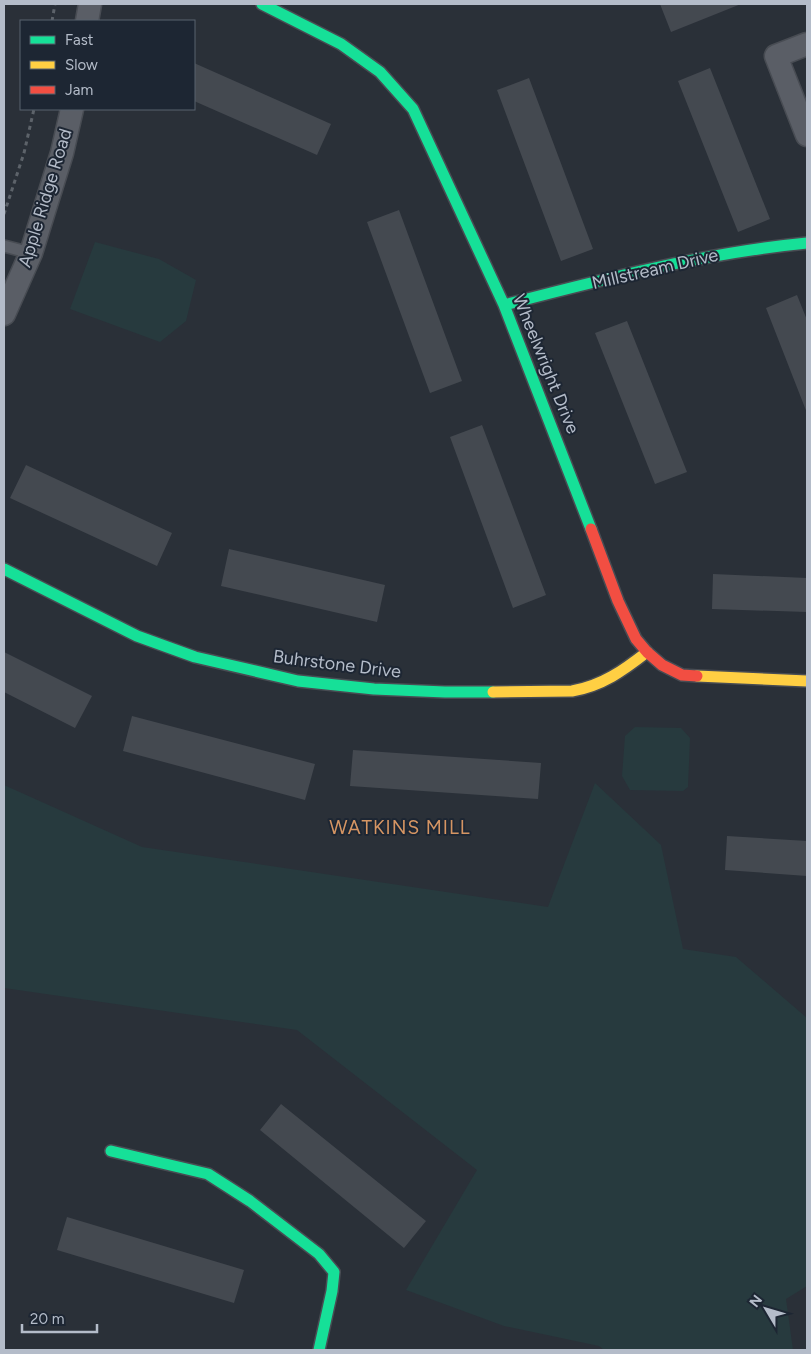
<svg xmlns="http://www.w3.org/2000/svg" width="811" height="1354" viewBox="0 0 811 1354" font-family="Figtree,sans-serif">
<rect width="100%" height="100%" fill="#2a3038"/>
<path fill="#273a3e" d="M 95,242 L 159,259 L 196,280 L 186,321 L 160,342 L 70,309 Z
M 635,727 L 681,728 L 690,738 L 688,787 L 683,791 L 630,790 L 622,776 L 625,736 Z
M 595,783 L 661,845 L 683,949 L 736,957 L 807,1018 L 807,1286 L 786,1299 L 793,1350 L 604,1350 L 599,1346 L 504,1326 L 406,1290 L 477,1170 L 297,1030 L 4,988 L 4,785 L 142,847 L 548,907 Z"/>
<path fill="#444950" d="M 660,4 L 741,4 L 671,32 Z
M 194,63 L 331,124 L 317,155 L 194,101 Z
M 710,68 L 770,219 L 738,232 L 678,81 Z
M 529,78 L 593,249 L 561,261 L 497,90 Z
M 399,210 L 462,381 L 430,393 L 367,222 Z
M 797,295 L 807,320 L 807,413 L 766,308 Z
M 627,321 L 687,472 L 655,484 L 595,333 Z
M 482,425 L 546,595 L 513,608 L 450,437 Z
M 26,465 L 172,533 L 157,566 L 10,498 Z
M 229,549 L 385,585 L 377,622 L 221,586 Z
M 713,574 L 807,578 L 807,612 L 712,609 Z
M 4,652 L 92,696 L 75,728 L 4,692 Z
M 132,716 L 315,764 L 305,800 L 123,751 Z
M 353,750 L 541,763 L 538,799 L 350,786 Z
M 727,836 L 807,841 L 807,876 L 725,870 Z
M 281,1104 L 426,1221 L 404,1248 L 260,1130 Z
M 67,1217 L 244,1270 L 234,1303 L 57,1250 Z"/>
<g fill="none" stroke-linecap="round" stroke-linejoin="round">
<defs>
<path id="lane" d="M 4,246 L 31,253"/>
<path id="street" d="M 87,21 L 90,4
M 807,44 L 776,56 L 807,135
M 4,314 L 31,253 L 62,153 L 72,109"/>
<path id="fast" d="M 262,4 L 341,44 L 380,72 L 413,109 L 504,305 L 591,529
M 504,305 C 604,279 704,253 807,243
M 4,569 L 137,636 L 195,657 L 298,681 L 374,689 L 445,692 L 493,692
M 111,1151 L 208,1174 L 250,1201 L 319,1254 L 334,1272 L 332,1291 L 319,1350"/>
<path id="slow" d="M 697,676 L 807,681
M 493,692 L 572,691 C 602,686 624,670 647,652"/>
<path id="jam" d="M 591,529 L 618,601 L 636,639 L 647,652 L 662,665 L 682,675 L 697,676"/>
</defs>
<use href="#lane" stroke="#484c53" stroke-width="14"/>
<use href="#street" stroke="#484c53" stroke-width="25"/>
<use href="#fast" stroke="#484c53" stroke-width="14"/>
<use href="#slow" stroke="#484c53" stroke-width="14"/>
<use href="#jam" stroke="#484c53" stroke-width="14"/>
<path stroke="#5d636a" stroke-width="3" stroke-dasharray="4 4" stroke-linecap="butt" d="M 52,21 L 55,4
M 4,214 L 24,153 L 34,109"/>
<use href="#lane" stroke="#5a5e66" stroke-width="11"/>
<use href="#street" stroke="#5a5e66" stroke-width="22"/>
<use href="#fast" stroke="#16e098" stroke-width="11"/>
<use href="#slow" stroke="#ffcf43" stroke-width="11"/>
<use href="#jam" stroke="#f24e42" stroke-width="11"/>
</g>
<g text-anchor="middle" stroke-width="4" stroke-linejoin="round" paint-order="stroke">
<g font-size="18" fill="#b4bcc9" stroke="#1d2633">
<text transform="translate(45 198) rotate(-73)" y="6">Apple Ridge Road</text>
<text transform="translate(655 269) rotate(-13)" y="6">Millstream Drive</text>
<text transform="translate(546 364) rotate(68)" y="6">Wheelwright Drive</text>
<text transform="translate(337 664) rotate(7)" y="6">Buhrstone Drive</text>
</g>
<g font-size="19" letter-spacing="1" fill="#d59563" stroke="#1d2633">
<text x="400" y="834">WATKINS MILL</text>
</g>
</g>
<rect width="811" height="1354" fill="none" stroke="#b4bcc9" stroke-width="10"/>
<rect x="20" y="20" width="175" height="90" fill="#1d2633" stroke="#59626f"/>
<rect x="30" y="36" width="25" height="8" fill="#16e098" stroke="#59626f"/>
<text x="65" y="45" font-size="15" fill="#b4bcc9">Fast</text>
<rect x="30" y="61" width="25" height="8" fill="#ffcf43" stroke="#59626f"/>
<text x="65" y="70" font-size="15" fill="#b4bcc9">Slow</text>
<rect x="30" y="86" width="25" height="8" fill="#f24e42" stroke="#59626f"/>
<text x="65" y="95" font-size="15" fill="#b4bcc9">Jam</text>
<g transform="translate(766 1309) rotate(308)" stroke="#1d2633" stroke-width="4" paint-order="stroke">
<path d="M0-4L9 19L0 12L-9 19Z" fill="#b4bcc9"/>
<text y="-8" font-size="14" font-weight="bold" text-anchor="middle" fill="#b4bcc9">N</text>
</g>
<path d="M22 1324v8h75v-8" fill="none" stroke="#b4bcc9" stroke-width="2.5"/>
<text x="30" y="1324" font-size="15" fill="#b4bcc9" stroke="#1d2633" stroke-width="4" paint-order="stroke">20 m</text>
</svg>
